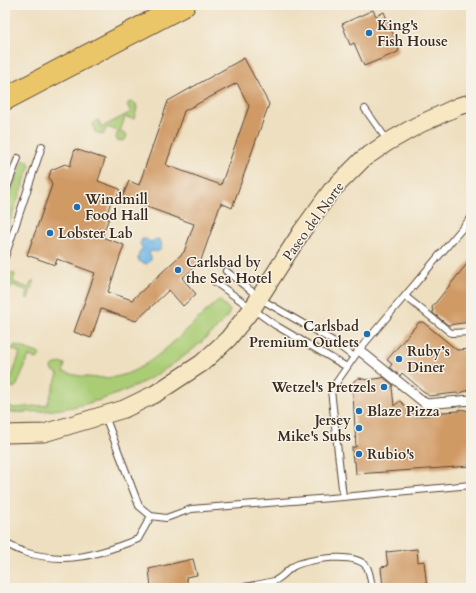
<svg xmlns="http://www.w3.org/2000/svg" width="476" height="593" viewBox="0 0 476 593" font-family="Cardo,serif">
<rect width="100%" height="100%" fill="#f7f3e8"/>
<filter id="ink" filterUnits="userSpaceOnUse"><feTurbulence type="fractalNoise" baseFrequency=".025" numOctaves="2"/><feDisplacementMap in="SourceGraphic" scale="8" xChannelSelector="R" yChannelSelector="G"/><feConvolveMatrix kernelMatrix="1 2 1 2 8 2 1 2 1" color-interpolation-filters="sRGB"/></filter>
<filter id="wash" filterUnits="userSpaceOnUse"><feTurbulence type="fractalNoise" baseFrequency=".012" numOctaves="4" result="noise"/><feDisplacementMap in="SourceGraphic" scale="16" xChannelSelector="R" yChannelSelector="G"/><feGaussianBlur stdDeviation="0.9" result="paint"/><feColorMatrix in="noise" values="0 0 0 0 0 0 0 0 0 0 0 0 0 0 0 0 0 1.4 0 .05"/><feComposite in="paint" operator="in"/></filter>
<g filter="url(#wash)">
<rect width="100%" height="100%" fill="#eedfc0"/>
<path fill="#a9cc75" stroke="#727b4a" d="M 132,102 L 136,104 L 137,108 L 134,119 L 125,117 L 120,132 L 127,135 L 125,140 L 122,141 L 117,140 L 116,138 L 118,131 L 107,127 L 103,135 L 95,132 L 93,124 L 97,120 L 98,120 L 102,127 L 131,112 L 127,105 L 128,103 Z
M 25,160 L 28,161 L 30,166 L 5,235 L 5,209 L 21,163 Z
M 7,272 L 15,274 L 13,282 L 29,288 L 32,281 L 34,281 L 28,299 L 26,298 L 28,291 L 12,285 L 9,292 L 5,292 L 5,273 Z
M 219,300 L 230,310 C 229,319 211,333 204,340 C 147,390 82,415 5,412 L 5,405 L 15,408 L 47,405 L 58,374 L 51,369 L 51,367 L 55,364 L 63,363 L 65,364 L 63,372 C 80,377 98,379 115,377 C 152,371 190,324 219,300 Z
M 15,345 L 38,353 L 40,355 L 37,359 L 29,356 L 17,385 L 14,388 L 11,387 L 10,382 L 20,353 L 12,349 Z"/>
<path fill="#71b7e8" stroke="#567083" d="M 142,239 L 146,239 L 150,242 L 157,239 L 161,241 C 162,246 162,249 157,252 L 153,251 L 150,252 L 149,255 L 151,256 L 151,260 L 147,264 L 140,262 L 138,259 L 139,253 L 143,249 L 140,244 Z"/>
<g id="blocks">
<path fill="#d09a65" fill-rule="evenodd" d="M 373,10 L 376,16 L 384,12 L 399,48 L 398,52 L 364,66 L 354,43 L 350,45 L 342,24 Z
M 244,58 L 269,104 L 232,208 L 221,203 L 200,263 L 182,278 L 196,294 L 183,306 L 169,290 L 136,321 L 101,309 L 91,338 L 74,332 L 95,273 L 57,259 L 55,265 L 27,255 L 52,185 L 49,177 L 51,170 L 65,164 L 70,166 L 75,149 L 105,159 L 98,181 L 120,189 L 116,200 L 112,198 L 107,214 L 110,215 L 102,237 L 124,245 L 108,292 L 132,300 L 184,252 L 194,224 L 122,198 L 129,181 L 139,185 L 168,101 ZM 237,83 L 249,106 L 221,185 L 166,165 L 184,111 Z
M 471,259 L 471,322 L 448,325 L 433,313 L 432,307 Z
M 419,322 L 423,322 L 457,350 L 471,349 L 471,389 L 458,394 L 457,393 L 429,396 L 402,373 L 400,376 L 390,367 L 392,364 L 387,360 Z
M 383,377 L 393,385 L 392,387 L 394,406 L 400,401 L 416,416 L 430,415 L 429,413 L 459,411 L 459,409 L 471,411 L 471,466 L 356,474 L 355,461 L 353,461 L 352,447 L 356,447 L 353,394 L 351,390 L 352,384 L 355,380 L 359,378 L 367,380 L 382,378 Z
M 417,549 L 418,562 L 424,561 L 427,588 L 383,588 L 381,567 L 388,566 L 386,552 Z
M 193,559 L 197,575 L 186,577 L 189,588 L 151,588 L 149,569 Z"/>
</g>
</g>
<g filter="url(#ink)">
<use href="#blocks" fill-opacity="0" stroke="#564536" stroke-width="1"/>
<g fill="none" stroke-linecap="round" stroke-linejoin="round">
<defs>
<path id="service" d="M 365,109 L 387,140
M 5,193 L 18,158
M 5,257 L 42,146
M 226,271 L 264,301 L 333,341 L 354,357
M 215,282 L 275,325 L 347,367
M 405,296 L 451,333 L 471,332
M 105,416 L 139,506 L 151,516 L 166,518 L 191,509 L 343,497 L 471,485
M 343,497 L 331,390 L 359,350 L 471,218
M 5,543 C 11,546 18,550 24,552 C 68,565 97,555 138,539 L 151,516
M 238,588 C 250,586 263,584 274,581 C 282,578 287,570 294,566 C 308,559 356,551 367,567 C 370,573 371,581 372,588"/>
<path id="pedestrian" d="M 359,350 L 426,404 L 471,400"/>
<path id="secondary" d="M 5,434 L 44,433 L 124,409 L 155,394 L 202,363 L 228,339 L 252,309 L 302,231 L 331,191 L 363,159 L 388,142 L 418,125 L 459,106 L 471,103"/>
<path id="motorway" d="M 5,99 L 184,5"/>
</defs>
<use href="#service" stroke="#564536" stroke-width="8"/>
<use href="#pedestrian" stroke="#564536" stroke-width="11"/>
<use href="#secondary" stroke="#564536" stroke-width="19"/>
<use href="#motorway" stroke="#564536" stroke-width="24"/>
<use href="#service" stroke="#fff" stroke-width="6"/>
<use href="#pedestrian" stroke="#fff" stroke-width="9"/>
<use href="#secondary" stroke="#f7e8c3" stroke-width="17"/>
<use href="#motorway" stroke="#ebc669" stroke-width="22"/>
</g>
</g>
<g fill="#1f6fb2" stroke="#f7f3e8" stroke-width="1.5">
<circle cx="369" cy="33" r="4"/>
<circle cx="77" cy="207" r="4"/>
<circle cx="50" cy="233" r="4"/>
<circle cx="178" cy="270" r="4"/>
<circle cx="367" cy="334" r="4"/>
<circle cx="399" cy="359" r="4"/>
<circle cx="384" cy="387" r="4"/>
<circle cx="359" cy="411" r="4"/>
<circle cx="359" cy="428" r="4"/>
<circle cx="359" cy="454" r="4"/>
</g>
<g text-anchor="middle" stroke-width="3" stroke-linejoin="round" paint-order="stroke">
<g font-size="14" font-weight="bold" fill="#3b2a1e" stroke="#f7f3e8" text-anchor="start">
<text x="377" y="30">King's<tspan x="377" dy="16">Fish House</tspan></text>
<text x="85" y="204">Windmill<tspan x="85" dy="16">Food Hall</tspan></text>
<text x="58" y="238">Lobster Lab</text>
<text x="186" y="267">Carlsbad by<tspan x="186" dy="16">the Sea Hotel</tspan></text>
<text x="359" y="331" text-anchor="end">Carlsbad<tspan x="359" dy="16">Premium Outlets</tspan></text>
<text x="407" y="356">Ruby’s<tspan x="407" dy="16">Diner</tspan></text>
<text x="376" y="392" text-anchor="end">Wetzel's Pretzels</text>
<text x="367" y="416">Blaze Pizza</text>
<text x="351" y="425" text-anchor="end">Jersey<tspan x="351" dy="16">Mike's Subs</tspan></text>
<text x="367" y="459">Rubio's</text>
</g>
<g font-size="14" fill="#3b2a1e" stroke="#f7f3e8">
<text transform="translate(313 221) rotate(-54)" y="5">Paseo del Norte</text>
</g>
</g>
<rect width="476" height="593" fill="none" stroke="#f7f3e8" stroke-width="20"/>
</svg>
